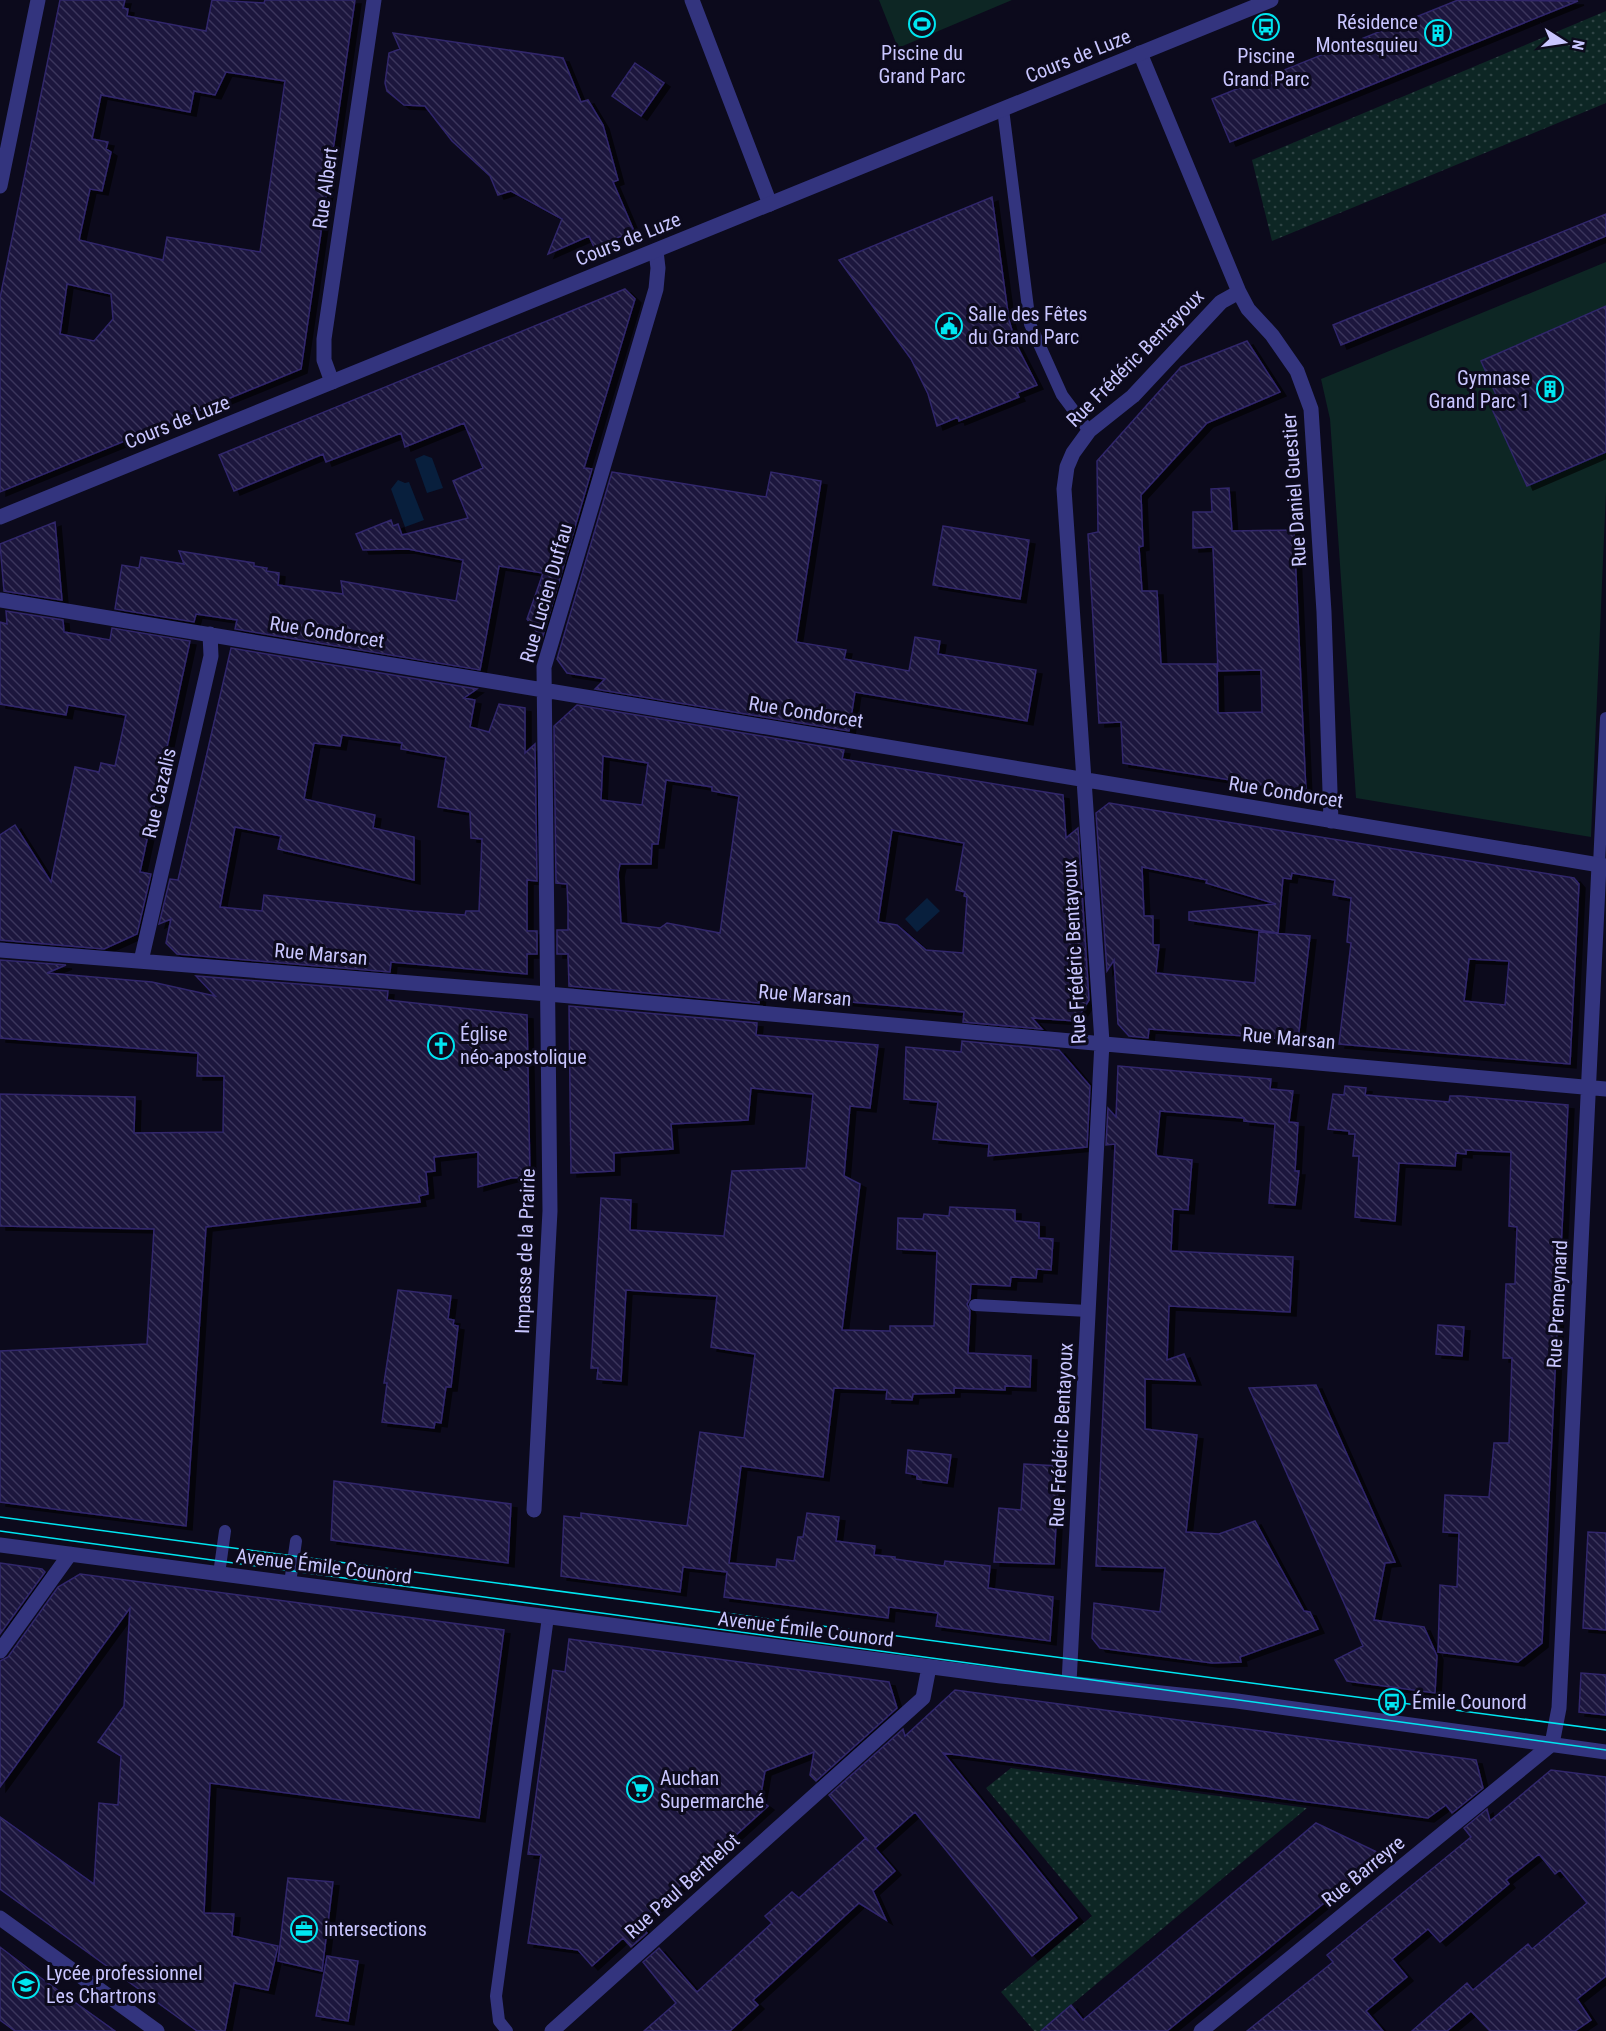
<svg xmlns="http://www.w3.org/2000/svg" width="1606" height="2031" viewBox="0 0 1606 2031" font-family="'Roboto Condensed',sans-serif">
<defs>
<pattern id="green-dots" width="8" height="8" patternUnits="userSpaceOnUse" patternTransform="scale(1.5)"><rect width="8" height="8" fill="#0d2624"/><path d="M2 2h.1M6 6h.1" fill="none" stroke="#2f4445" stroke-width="1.8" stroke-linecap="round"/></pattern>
<pattern id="building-back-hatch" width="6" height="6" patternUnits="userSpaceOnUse" patternTransform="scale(1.5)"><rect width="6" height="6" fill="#1b163e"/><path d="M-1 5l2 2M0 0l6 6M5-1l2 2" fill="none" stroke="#3b365b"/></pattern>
<filter id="shadow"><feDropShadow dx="6" dy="4" stdDeviation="0" flood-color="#0009"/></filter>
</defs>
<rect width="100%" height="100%" fill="#0c0a1c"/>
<path fill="url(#green-dots)" d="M 1606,11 L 1606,103 L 1272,241 L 1252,160 Z
M 1011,1768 L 1307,1808 L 1040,2031 L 1034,2031 L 1001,1992 L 1092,1916 L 986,1788 Z"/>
<path fill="#0d2624" d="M 879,0 L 1012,0 L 898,48 Z
M 1606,262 L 1606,492 L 1591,837 L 1356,798 L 1330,419 L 1321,379 Z"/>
<path fill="#081f3d" d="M 424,455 L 432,458 L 443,488 L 427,493 L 415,459 Z
M 398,480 L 405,483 L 409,482 L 424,520 L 405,527 L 391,489 Z
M 927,898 L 940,911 L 917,932 L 905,919 Z"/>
<path fill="url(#building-back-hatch)" stroke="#30266b" stroke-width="1.5" fill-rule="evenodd" filter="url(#shadow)" d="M 60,0 L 125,0 L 123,8 L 128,9 L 127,16 L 206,31 L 212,0 L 264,3 L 265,0 L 355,0 L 301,369 L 0,492 L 0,298 ZM 226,72 L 285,81 L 260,252 L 167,237 L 163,260 L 79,240 L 90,189 L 102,191 L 111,152 L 106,149 L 108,142 L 92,139 L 101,95 L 190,112 L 194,91 L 215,95 ZM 67,284 L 111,294 L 113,319 L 94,341 L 60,334 Z
M 1458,0 L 1578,1 L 1230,142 L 1212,99 Z
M 393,33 L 563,58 L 581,102 L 588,100 L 603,125 L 618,180 L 613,182 L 634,231 L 594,247 L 589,236 L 548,254 L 562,219 L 511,191 L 498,195 L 490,176 L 452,141 L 425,106 L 404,105 L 387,91 L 385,83 L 389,53 L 400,49 Z
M 635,63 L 664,83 L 641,116 L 612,96 Z
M 992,197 L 1009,320 L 1016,344 L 1037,385 L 1017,393 L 1019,397 L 959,421 L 958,417 L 937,426 L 928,394 L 911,359 L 839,260 Z
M 1606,214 L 1606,236 L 1341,345 L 1333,325 Z
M 625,289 L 635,299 L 584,468 L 592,469 L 542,639 L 527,619 L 543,573 L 499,566 L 480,670 L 235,629 L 237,620 L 196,614 L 194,622 L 115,609 L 122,565 L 139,568 L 141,557 L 184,564 L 179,551 L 254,563 L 254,566 L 267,568 L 266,571 L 279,573 L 278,585 L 343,594 L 341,581 L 456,601 L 463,560 L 408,549 L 363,550 L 356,534 L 391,520 L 393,526 L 398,524 L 402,535 L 468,518 L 453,481 L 483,468 L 464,423 L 405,447 L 401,433 L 326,462 L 323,454 L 234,491 L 219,455 Z
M 1606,306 L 1606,452 L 1527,486 L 1492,409 L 1501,406 L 1481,361 Z
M 1247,341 L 1280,392 L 1207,423 L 1141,495 L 1143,546 L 1139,547 L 1142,591 L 1157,591 L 1161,664 L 1217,664 L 1218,713 L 1262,712 L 1261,670 L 1218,671 L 1213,547 L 1193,548 L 1193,512 L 1212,512 L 1211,489 L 1229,488 L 1232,531 L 1294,530 L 1306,792 L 1123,763 L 1121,722 L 1099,723 L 1088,534 L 1098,532 L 1097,461 L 1181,367 Z
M 612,472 L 766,497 L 771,472 L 821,481 L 796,642 L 846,650 L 844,659 L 909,671 L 915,637 L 940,641 L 938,654 L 1036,670 L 1027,721 L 855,692 L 849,731 L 595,689 L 605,679 L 567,673 L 557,659 Z
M 55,522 L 62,600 L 4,591 L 0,544 Z
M 943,526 L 1029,540 L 1020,599 L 933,585 Z
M 6,611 L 63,620 L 64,632 L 110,640 L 112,628 L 190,641 L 140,872 L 151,874 L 137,934 L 104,949 L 0,940 L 0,835 L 15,825 L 51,882 L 75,767 L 99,772 L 101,763 L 115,766 L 126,715 L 68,705 L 66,715 L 0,704 L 0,622 L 7,624 Z
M 231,648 L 477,689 L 464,698 L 475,700 L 470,727 L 489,732 L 499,704 L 525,708 L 525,753 L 535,744 L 537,881 L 527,880 L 527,931 L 537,931 L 537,954 L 527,954 L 527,974 L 391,962 L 390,972 L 177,954 L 166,943 L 171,919 L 159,924 L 170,879 L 178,880 ZM 342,735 L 402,743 L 401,749 L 446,757 L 438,807 L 470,812 L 471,838 L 482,839 L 479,911 L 466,911 L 465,915 L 413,911 L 264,895 L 262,911 L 220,907 L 235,827 L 281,836 L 278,849 L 414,880 L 414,837 L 373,828 L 375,815 L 304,799 L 314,743 L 340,746 Z
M 577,705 L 844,750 L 842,759 L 1063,795 L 1066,838 L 1078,828 L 1089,1000 L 1076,1021 L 1032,1018 L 1042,1029 L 963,1022 L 964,1012 L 760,994 L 759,1003 L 569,986 L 568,954 L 557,954 L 557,930 L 568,930 L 568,908 L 567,884 L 556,883 L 554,726 ZM 603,756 L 648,763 L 642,805 L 601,800 ZM 666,780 L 712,787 L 712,791 L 739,796 L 720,933 L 667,923 L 660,928 L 621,923 L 618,873 L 620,864 L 651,864 L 652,844 L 658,844 ZM 892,830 L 964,843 L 956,890 L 965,892 L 964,896 L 967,897 L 963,953 L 926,950 L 897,925 L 878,922 Z
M 1109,803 L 1574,878 L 1579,884 L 1570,1064 L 1339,1044 L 1351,943 L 1347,942 L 1351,898 L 1333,895 L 1335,880 L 1292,873 L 1291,879 L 1283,878 L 1278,933 L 1189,920 L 1189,912 L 1276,904 L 1206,883 L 1207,880 L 1142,867 L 1144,916 L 1153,916 L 1153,945 L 1159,945 L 1156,973 L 1255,983 L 1259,932 L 1310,936 L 1298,1040 L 1149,1029 L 1148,1038 L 1129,1036 L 1118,1024 L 1114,960 L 1107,971 L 1096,813 ZM 1469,959 L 1509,961 L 1505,1005 L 1464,1001 Z
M 0,960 L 66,965 L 47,973 L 152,982 L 215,996 L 196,976 L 388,991 L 387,1000 L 527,1015 L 530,1177 L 511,1178 L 478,1187 L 478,1152 L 434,1157 L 435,1171 L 426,1172 L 428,1194 L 419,1196 L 420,1202 L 206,1227 L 186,1526 L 0,1502 L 0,1351 L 147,1344 L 154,1229 L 0,1226 L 0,1094 L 135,1097 L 134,1133 L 223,1132 L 224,1076 L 197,1076 L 198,1053 L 0,1038 Z
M 569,1006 L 757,1023 L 756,1035 L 878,1045 L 870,1108 L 850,1106 L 844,1176 L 860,1184 L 842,1330 L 890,1331 L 890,1326 L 934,1326 L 937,1251 L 897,1249 L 898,1218 L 923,1219 L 924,1214 L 949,1216 L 950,1207 L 1015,1210 L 1015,1221 L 1039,1223 L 1039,1238 L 1053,1239 L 1051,1270 L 1037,1269 L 1036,1278 L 1011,1277 L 1010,1286 L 971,1284 L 970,1299 L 967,1304 L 970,1311 L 968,1353 L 1031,1356 L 1030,1387 L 1005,1386 L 1005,1390 L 954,1388 L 954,1393 L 913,1394 L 912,1400 L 886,1399 L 887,1390 L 834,1388 L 823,1477 L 741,1466 L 729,1563 L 776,1567 L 777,1559 L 794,1561 L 798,1537 L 803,1537 L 807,1513 L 839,1517 L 836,1541 L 875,1546 L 874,1555 L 895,1557 L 895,1559 L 944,1566 L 945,1561 L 990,1566 L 988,1588 L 1053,1597 L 1050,1641 L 936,1626 L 938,1613 L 889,1607 L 888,1618 L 724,1597 L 727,1572 L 683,1567 L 680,1592 L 561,1576 L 564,1516 L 581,1518 L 581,1513 L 687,1526 L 700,1432 L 744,1438 L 755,1354 L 711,1347 L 717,1296 L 626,1290 L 621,1381 L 597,1379 L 598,1368 L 591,1368 L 601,1198 L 631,1200 L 630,1230 L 724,1236 L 732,1171 L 806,1168 L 813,1094 L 751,1088 L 748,1120 L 671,1124 L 673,1149 L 614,1153 L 614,1171 L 571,1173 Z
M 962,1041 L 1059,1050 L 1090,1086 L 1087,1147 L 988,1156 L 989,1144 L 933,1139 L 938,1102 L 904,1099 L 906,1047 L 961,1052 Z
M 1118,1066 L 1271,1079 L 1270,1089 L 1293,1091 L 1289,1122 L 1298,1123 L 1295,1171 L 1299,1171 L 1295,1205 L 1269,1203 L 1275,1124 L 1244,1121 L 1244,1118 L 1160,1111 L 1156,1153 L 1157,1156 L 1192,1160 L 1188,1210 L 1173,1209 L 1171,1251 L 1293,1257 L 1290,1312 L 1169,1306 L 1167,1360 L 1184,1354 L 1195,1381 L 1145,1379 L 1145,1429 L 1197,1435 L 1186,1532 L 1219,1534 L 1255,1521 L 1304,1611 L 1310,1612 L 1318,1629 L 1240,1657 L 1241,1662 L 1212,1663 L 1100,1648 L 1092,1638 L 1094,1603 L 1160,1612 L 1165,1568 L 1096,1566 L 1115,1144 L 1106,1145 L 1108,1108 L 1116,1117 Z
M 1345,1086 L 1366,1088 L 1365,1095 L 1449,1102 L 1450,1096 L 1461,1096 L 1568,1105 L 1542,1643 L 1518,1662 L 1438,1652 L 1440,1585 L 1457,1587 L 1459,1533 L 1443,1532 L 1445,1495 L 1489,1497 L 1494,1443 L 1509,1443 L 1512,1358 L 1503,1358 L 1506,1284 L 1515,1284 L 1517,1227 L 1509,1226 L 1511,1152 L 1466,1150 L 1466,1154 L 1456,1153 L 1455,1166 L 1399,1163 L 1395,1221 L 1355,1217 L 1359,1156 L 1353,1156 L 1355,1134 L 1349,1134 L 1349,1131 L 1328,1129 L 1333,1094 L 1344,1095 Z
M 398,1290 L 451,1296 L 448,1319 L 454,1320 L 453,1325 L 458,1326 L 451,1387 L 446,1387 L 441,1423 L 435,1422 L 434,1428 L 382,1422 L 387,1383 L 384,1383 Z
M 1438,1325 L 1464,1327 L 1462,1356 L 1436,1354 Z
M 1316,1385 L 1395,1562 L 1385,1563 L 1374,1620 L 1424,1627 L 1437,1656 L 1435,1693 L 1347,1681 L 1335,1660 L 1363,1646 L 1249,1388 Z
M 908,1450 L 951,1455 L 947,1483 L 917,1479 L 917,1475 L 906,1473 Z
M 1024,1464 L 1059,1466 L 1054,1564 L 994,1562 L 999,1508 L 1021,1510 Z
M 334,1481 L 511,1504 L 508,1563 L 331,1540 Z
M 1588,1532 L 1606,1533 L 1606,1630 L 1583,1628 Z
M 0,1563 L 42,1569 L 45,1572 L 0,1634 Z
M 80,1574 L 504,1630 L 479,1818 L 210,1783 L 204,1913 L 234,1914 L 232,1936 L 278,1946 L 268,1990 L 234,1983 L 225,2031 L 197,2031 L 0,1889 L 0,1817 L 94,1884 L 99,1803 L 118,1805 L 121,1756 L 98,1742 L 124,1706 L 130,1608 L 0,1787 L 0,1661 L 8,1657 L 58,1587 Z
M 569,1639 L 889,1682 L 897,1708 L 816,1781 L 810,1775 L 814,1752 L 765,1771 L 760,1800 L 768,1806 L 639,1923 L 647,1933 L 631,1947 L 623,1938 L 592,1966 L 578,1950 L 528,1943 L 541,1855 L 528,1854 L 553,1670 L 565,1672 Z
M 1581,1673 L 1606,1675 L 1606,1715 L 1579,1712 Z
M 955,1690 L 1476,1760 L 1483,1788 L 1452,1813 L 1446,1805 L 1428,1818 L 943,1753 L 1077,1918 L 1032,1956 L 915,1812 L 875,1848 L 895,1871 L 873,1891 L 886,1920 L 859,1903 L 753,2000 L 758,2005 L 730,2031 L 644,2031 L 676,2003 L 643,1962 L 659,1948 L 697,1992 L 772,1923 L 765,1916 L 792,1892 L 799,1898 L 866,1838 L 868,1841 L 829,1795 L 903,1729 L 905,1736 Z
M 1551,1770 L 1606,1777 L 1606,1976 L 1577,1999 L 1591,2020 L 1575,2031 L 1490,2031 L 1471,2011 L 1447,2031 L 1412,2031 L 1467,1983 L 1473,1990 L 1528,1944 L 1532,1949 L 1587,1903 L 1560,1870 L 1555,1874 L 1539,1854 L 1506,1880 L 1509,1884 L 1440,1942 L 1428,1929 L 1392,1959 L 1407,1977 L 1366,2011 L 1383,2031 L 1247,2031 L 1333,1962 L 1327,1955 L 1471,1837 L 1464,1828 L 1487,1809 L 1490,1821 Z
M 1316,1823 L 1383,1855 L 1167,2031 L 1041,2031 L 1071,2005 L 1083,2020 Z
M 288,1878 L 333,1882 L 322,1971 L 278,1961 Z
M 0,1947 L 34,1973 L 115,2031 L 15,2031 L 0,2020 Z
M 327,1956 L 358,1961 L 348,2021 L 316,2016 Z"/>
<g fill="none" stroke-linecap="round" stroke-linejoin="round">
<path stroke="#33347e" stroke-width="12" d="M 1003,109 L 1030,324 L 1062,395 L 1089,431
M 1599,865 L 1606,718
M 975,1305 L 1088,1311
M 219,1574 L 225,1531
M 290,1583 L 296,1541
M 507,2031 L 499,2021 L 496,1996 L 548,1617"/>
<path stroke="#33347e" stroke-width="15" d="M 692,0 L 770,204
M 1140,53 L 1239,292 L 1248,309 L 1272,335 L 1297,371 L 1311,409 L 1324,612 L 1331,821
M 332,382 L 324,360 L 324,339 L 374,0
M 0,600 L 1606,866
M 0,950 L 548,994 L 1606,1089
M 141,961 L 211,656 L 210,634
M 534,1510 L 550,1211 L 544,667 L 656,289 L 658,268 L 656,251
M 0,1545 L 1001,1676 L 1237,1701 L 1606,1752
M 0,1651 L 70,1554
M 1069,1683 L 1102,1042 L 1064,489 L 1067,467 L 1073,453 L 1089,431 L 1133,396 L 1221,302 L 1239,292
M 1552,1744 L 1559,1708 L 1599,865
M 0,1918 L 157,2031
M 552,2031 L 923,1698 L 929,1667
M 1201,2031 L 1552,1744"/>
<path stroke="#33347e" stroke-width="15" d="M 0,186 L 38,0
M 0,517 L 1271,0"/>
<path stroke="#00e6f1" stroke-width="1.5" d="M 0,1517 L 1606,1730
M 0,1531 L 1606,1750"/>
</g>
<defs>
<symbol id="stadium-ring" viewBox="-11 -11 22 22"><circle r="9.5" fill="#0c0a1c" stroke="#00e6f1" stroke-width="1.5"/><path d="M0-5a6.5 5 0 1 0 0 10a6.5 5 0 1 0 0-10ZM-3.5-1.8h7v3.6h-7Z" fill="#00e6f1"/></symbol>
<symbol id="bus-ring" viewBox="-11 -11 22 22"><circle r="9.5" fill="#0c0a1c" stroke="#00e6f1" stroke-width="1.5"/><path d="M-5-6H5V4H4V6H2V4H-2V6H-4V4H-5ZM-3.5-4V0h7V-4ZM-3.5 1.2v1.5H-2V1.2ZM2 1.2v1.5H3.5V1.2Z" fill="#00e6f1"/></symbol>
<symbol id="building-ring" viewBox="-11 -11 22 22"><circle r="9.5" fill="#0c0a1c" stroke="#00e6f1" stroke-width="1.5"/><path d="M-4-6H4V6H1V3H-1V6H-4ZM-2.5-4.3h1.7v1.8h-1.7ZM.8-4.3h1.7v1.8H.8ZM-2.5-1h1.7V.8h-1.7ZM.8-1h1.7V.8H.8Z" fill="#00e6f1"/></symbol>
<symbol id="civic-ring" viewBox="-11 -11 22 22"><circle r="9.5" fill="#0c0a1c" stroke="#00e6f1" stroke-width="1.5"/><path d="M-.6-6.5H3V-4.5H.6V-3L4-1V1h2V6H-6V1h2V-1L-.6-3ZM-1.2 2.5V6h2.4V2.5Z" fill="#00e6f1"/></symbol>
<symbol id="church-ring" viewBox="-11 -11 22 22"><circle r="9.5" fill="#0c0a1c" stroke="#00e6f1" stroke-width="1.5"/><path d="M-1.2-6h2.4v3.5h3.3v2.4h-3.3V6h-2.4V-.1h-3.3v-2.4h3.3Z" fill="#00e6f1"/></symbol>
<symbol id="supermarket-ring" viewBox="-11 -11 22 22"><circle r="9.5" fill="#0c0a1c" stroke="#00e6f1" stroke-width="1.5"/><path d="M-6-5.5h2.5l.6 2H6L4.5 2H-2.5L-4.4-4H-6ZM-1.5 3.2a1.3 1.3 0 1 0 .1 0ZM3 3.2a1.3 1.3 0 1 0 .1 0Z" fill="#00e6f1"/></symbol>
<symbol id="office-ring" viewBox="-11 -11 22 22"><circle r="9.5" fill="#0c0a1c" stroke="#00e6f1" stroke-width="1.5"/><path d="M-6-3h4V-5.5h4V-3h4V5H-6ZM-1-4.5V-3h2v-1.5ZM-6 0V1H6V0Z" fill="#00e6f1"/></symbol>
<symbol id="school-ring" viewBox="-11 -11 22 22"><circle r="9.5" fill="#0c0a1c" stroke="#00e6f1" stroke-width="1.5"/><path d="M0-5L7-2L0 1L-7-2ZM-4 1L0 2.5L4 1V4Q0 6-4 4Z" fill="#00e6f1"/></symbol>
</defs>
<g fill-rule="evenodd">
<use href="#stadium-ring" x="907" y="9" width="30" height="30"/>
<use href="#bus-ring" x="1251" y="12" width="30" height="30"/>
<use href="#building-ring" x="1423" y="18" width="30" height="30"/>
<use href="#civic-ring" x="934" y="311" width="30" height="30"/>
<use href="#building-ring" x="1535" y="374" width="30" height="30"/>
<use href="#church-ring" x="426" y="1031" width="30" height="30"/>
<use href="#bus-ring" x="1377" y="1687" width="30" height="30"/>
<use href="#supermarket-ring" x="625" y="1774" width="30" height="30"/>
<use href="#office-ring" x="289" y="1914" width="30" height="30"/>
<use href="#school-ring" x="11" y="1970" width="30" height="30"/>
</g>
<g text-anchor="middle" stroke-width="6" stroke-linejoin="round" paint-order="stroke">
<g font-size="20" fill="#c9c6ff" stroke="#0c0a1c" text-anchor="start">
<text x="1418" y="29" text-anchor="end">Résidence<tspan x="1418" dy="23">Montesquieu</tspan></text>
<text x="922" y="60" text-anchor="middle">Piscine du<tspan x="922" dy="23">Grand Parc</tspan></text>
<text x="1266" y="63" text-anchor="middle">Piscine<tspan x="1266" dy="23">Grand Parc</tspan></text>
<text x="968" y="321">Salle des Fêtes<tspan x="968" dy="23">du Grand Parc</tspan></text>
<text x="1530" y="385" text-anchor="end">Gymnase<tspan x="1530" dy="23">Grand Parc 1</tspan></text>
<text x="460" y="1041">Église<tspan x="460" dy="23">néo-apostolique</tspan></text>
<text x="1412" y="1709">Émile Counord</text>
<text x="660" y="1785">Auchan<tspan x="660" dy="23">Supermarché</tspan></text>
<text x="324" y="1936">intersections</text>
<text x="46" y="1980">Lycée professionnel<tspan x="46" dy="23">Les Chartrons</tspan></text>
</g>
<g font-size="20" fill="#c9c6ff" stroke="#0c0a1c">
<text transform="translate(1078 56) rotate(-22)" y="7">Cours de Luze</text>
<text transform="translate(325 188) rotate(-82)" y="7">Rue Albert</text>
<text transform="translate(628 239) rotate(-22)" y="7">Cours de Luze</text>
<text transform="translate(1135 358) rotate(-45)" y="7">Rue Frédéric Bentayoux</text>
<text transform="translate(177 422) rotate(-22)" y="7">Cours de Luze</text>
<text transform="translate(1294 490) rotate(-94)" y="7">Rue Daniel Guestier</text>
<text transform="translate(546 593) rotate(-74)" y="7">Rue Lucien Duffau</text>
<text transform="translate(327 632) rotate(9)" y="7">Rue Condorcet</text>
<text transform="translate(806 712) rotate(9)" y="7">Rue Condorcet</text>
<text transform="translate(1286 792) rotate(9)" y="7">Rue Condorcet</text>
<text transform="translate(159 793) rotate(-77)" y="7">Rue Cazalis</text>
<text transform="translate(1074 952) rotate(-93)" y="7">Rue Frédéric Bentayoux</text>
<text transform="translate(321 954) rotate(5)" y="7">Rue Marsan</text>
<text transform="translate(805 995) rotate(5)" y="7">Rue Marsan</text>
<text transform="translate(1289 1038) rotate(5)" y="7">Rue Marsan</text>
<text transform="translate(525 1251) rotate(-88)" y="7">Impasse de la Prairie</text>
<text transform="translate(1557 1304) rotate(-87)" y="7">Rue Premeynard</text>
<text transform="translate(1061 1435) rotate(-87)" y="7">Rue Frédéric Bentayoux</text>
<text transform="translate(324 1566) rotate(7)" y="7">Avenue Émile Counord</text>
<text transform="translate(806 1629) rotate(7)" y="7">Avenue Émile Counord</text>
<text transform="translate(1363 1871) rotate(-39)" y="7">Rue Barreyre</text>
<text transform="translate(682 1886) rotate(-42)" y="7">Rue Paul Berthelot</text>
</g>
</g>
<g transform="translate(1564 42) rotate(102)" stroke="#0c0a1c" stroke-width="4.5" paint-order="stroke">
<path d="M0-4.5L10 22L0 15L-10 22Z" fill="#c9c6ff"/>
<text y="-9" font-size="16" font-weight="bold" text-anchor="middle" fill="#c9c6ff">N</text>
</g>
</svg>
